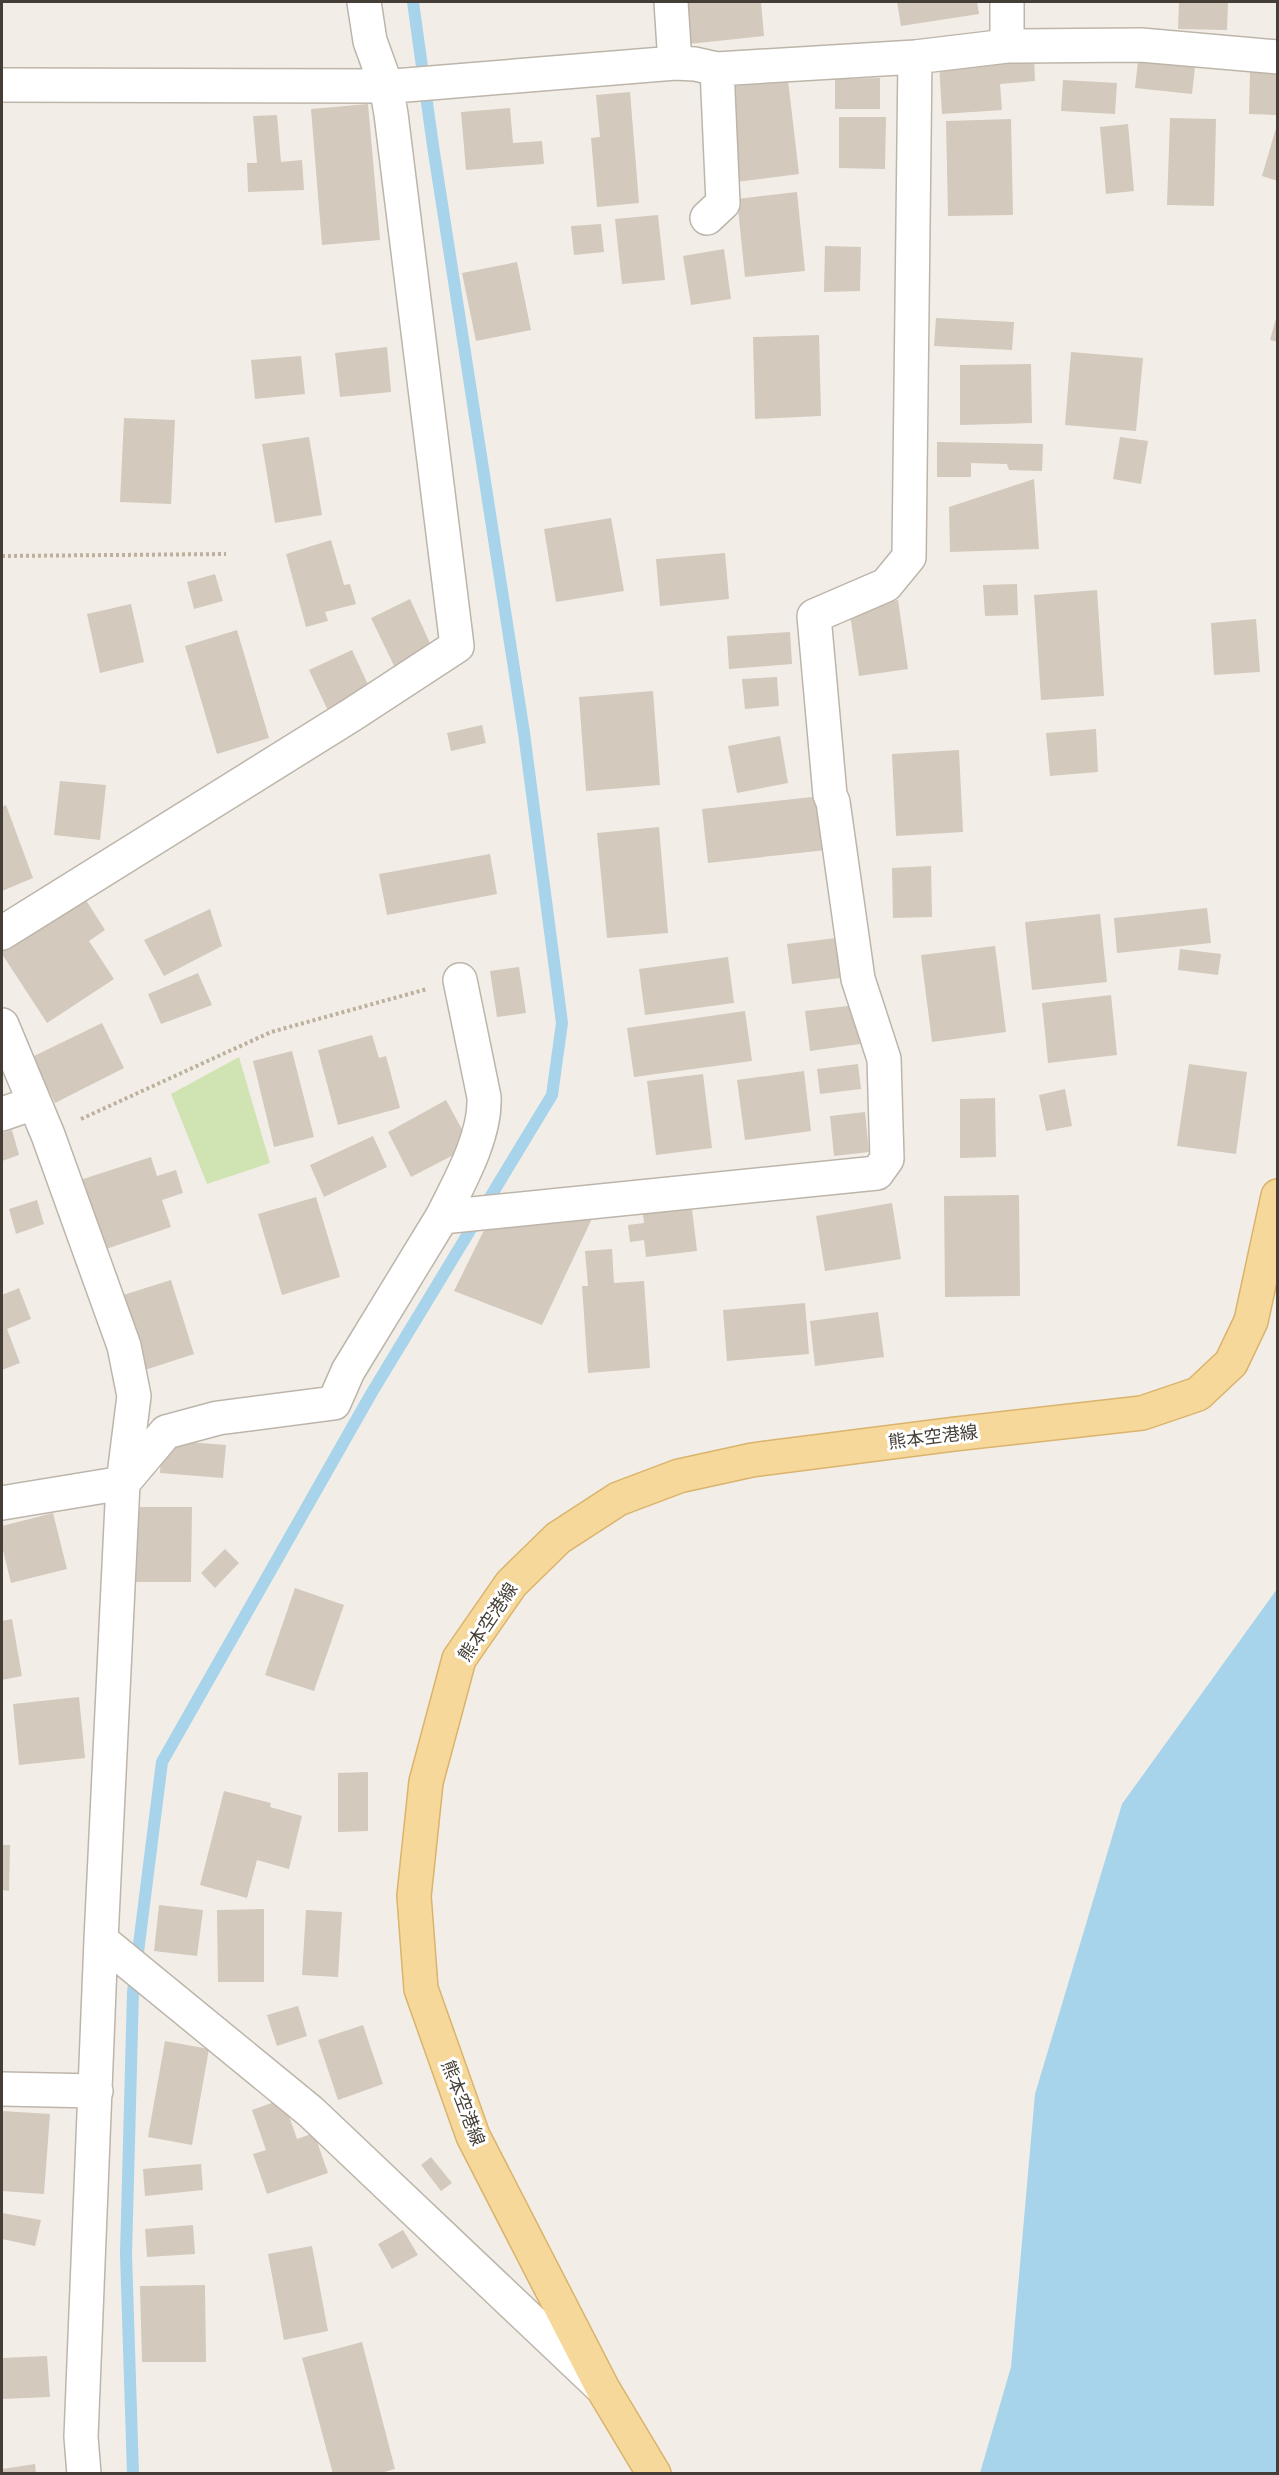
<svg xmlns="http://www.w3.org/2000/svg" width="1279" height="2475" viewBox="0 0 1279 2475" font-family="Quicksand,'Noto Sans JP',sans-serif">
<rect width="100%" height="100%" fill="#f2eee7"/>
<path fill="#d0e3b2" d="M 239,1057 L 270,1163 L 207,1184 L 171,1094 Z"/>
<path fill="#a7d3eb" d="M 1277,1589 L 1277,2473 L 980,2473 L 1011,2367 L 1035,2094 L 1122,1804 Z"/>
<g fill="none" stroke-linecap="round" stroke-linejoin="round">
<path stroke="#a7d3eb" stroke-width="12" d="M 133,2474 L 126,2254 L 133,1992 L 162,1762 L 371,1394 L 552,1095 L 562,1023 L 524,733 L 433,146 L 413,2"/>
</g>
<path fill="#d3c9bd" d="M 685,2 L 761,2 L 764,36 L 689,44 Z
M 897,2 L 977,2 L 979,14 L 901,26 Z
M 1179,2 L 1228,2 L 1227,30 L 1178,29 Z
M 1139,52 L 1196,58 L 1192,94 L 1135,88 Z
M 1034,56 L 1035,81 L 1000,84 L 1002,110 L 942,114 L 939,63 Z
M 1250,72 L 1278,72 L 1278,115 L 1249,114 Z
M 880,78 L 880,109 L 835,109 L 835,79 Z
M 788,80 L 799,174 L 736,182 L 725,87 Z
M 1063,80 L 1117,83 L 1115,114 L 1061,111 Z
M 630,92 L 639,203 L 597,207 L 591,138 L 600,137 L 596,95 Z
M 368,104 L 380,240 L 322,245 L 311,109 Z
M 510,108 L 513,143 L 542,141 L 544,164 L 466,170 L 461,112 Z
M 277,115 L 281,162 L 302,160 L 304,190 L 248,192 L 247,163 L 257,163 L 253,116 Z
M 839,117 L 886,117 L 885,169 L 839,168 Z
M 1170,118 L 1216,119 L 1214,206 L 1167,205 Z
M 1011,119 L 1013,215 L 948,216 L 946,121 Z
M 1128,124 L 1134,191 L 1106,194 L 1100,127 Z
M 1276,128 L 1278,128 L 1278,181 L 1262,176 Z
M 797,192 L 805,271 L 745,277 L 737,199 Z
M 658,215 L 665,280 L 622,284 L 615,219 Z
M 601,224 L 604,252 L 574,255 L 571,226 Z
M 825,246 L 861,247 L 860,291 L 824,292 Z
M 724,249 L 731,299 L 691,305 L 683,256 Z
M 517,262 L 531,330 L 476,341 L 462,273 Z
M 1277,315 L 1278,315 L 1278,342 L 1270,340 Z
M 936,318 L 1014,322 L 1012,350 L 934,346 Z
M 819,335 L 821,416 L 755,419 L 753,337 Z
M 387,347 L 391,392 L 340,397 L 335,353 Z
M 1071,352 L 1143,358 L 1136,431 L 1065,425 Z
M 301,356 L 305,394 L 255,399 L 251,360 Z
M 1031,364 L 1032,423 L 960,425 L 960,365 Z
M 124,418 L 175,420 L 171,504 L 120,502 Z
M 309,437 L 322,515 L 275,523 L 262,444 Z
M 1120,437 L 1148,441 L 1141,484 L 1113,479 Z
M 937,442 L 1043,444 L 1042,471 L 1009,470 L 1007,464 L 971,463 L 971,477 L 937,477 Z
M 1034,479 L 1039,549 L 950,552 L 949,507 Z
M 611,518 L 624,591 L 556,602 L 544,529 Z
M 331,540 L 344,585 L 350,584 L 356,604 L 325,612 L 328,621 L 306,627 L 286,554 Z
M 725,553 L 729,599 L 660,606 L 656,559 Z
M 215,574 L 223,601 L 194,609 L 187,582 Z
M 1017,584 L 1018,615 L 985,616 L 983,585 Z
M 1097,590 L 1104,696 L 1041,700 L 1034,595 Z
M 410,599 L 434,652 L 396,670 L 371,618 Z
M 898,600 L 908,669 L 859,676 L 849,607 Z
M 131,604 L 144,662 L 100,673 L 87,614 Z
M 1256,619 L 1260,672 L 1214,675 L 1211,623 Z
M 237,630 L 269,738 L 217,754 L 185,646 Z
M 790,632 L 792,664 L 729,669 L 727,636 Z
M 352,650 L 372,693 L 329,713 L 309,670 Z
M 777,677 L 779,706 L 745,709 L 742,679 Z
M 653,691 L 660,785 L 586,791 L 579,697 Z
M 482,725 L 486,743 L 451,751 L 447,733 Z
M 1096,729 L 1098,772 L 1050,776 L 1046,733 Z
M 780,736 L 788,783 L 737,793 L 728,746 Z
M 959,750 L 963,832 L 896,836 L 892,754 Z
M 60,781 L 106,785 L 100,840 L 54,835 Z
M 830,795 L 836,849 L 708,863 L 702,809 Z
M 6,805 L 33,878 L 2,891 L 2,807 Z
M 659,827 L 668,933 L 607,938 L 597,833 Z
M 490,854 L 497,894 L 387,915 L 379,874 Z
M 931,866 L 932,917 L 893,918 L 892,868 Z
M 82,894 L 105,930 L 89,941 L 114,979 L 47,1023 L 2,954 L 2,948 Z
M 1207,908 L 1211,943 L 1117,953 L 1114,918 Z
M 210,909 L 222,946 L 164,976 L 144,940 Z
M 1100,914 L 1107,982 L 1032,990 L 1025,922 Z
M 844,937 L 849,977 L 792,984 L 787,944 Z
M 995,946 L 1006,1032 L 932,1042 L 921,955 Z
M 1180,949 L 1221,954 L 1218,975 L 1178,970 Z
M 728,957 L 734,1003 L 645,1015 L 639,969 Z
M 519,967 L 526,1013 L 497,1017 L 490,971 Z
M 198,973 L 212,1005 L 161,1024 L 148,994 Z
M 1111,995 L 1117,1055 L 1048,1063 L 1042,1003 Z
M 856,1005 L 860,1044 L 810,1051 L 805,1011 Z
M 745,1011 L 752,1061 L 634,1077 L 627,1028 Z
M 102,1023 L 124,1068 L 55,1103 L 32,1057 Z
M 372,1035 L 379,1058 L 386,1056 L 400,1108 L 338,1125 L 318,1050 Z
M 292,1051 L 314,1137 L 274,1147 L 253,1061 Z
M 858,1064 L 861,1089 L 820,1094 L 817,1069 Z
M 1189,1064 L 1247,1072 L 1236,1154 L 1177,1146 Z
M 804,1071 L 811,1131 L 745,1140 L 737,1080 Z
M 703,1074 L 712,1148 L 656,1155 L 647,1081 Z
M 1065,1089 L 1072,1126 L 1046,1131 L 1039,1095 Z
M 995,1098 L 996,1157 L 960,1158 L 960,1099 Z
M 446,1100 L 471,1146 L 411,1177 L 388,1132 Z
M 865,1112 L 869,1152 L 834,1156 L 830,1116 Z
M 12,1130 L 19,1155 L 2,1161 L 2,1133 Z
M 373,1136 L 387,1167 L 324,1197 L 310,1165 Z
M 151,1157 L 157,1176 L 176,1170 L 183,1193 L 162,1200 L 171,1227 L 100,1251 L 77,1181 Z
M 1019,1195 L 1020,1296 L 945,1297 L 944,1196 Z
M 316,1197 L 340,1277 L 282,1295 L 258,1214 Z
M 37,1200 L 44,1224 L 16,1234 L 9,1209 Z
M 691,1201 L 697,1251 L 646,1257 L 644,1240 L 630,1242 L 628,1225 L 644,1223 L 642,1207 Z
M 892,1203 L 901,1259 L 825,1271 L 816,1216 Z
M 597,1208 L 542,1325 L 454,1291 L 489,1220 Z
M 612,1249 L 614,1283 L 644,1281 L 650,1368 L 588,1373 L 582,1286 L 588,1286 L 585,1251 Z
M 171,1280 L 194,1354 L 145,1370 L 120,1296 Z
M 19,1288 L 31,1319 L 7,1329 L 20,1363 L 2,1370 L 2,1295 Z
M 805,1303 L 809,1354 L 727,1361 L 723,1310 Z
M 878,1312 L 884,1357 L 815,1366 L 810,1321 Z
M 162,1440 L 226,1445 L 223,1478 L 160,1473 Z
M 137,1507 L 192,1507 L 191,1582 L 136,1582 Z
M 53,1513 L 67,1569 L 11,1583 L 2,1546 L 2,1526 Z
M 225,1549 L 239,1563 L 215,1588 L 201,1573 Z
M 295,1588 L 344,1605 L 314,1691 L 265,1675 Z
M 12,1619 L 22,1676 L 2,1680 L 2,1621 Z
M 79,1697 L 85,1758 L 19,1765 L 13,1704 Z
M 368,1772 L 368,1831 L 338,1832 L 338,1773 Z
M 224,1791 L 271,1803 L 270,1807 L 302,1816 L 289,1869 L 257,1860 L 247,1898 L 200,1885 Z
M 2,1845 L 10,1845 L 9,1891 L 2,1890 Z
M 159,1905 L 203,1910 L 197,1956 L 154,1951 Z
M 264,1909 L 264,1982 L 218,1982 L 217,1910 Z
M 306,1910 L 342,1912 L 338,1977 L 302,1975 Z
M 298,2006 L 307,2036 L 277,2046 L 267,2015 Z
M 363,2025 L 383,2084 L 338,2100 L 318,2040 Z
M 165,2041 L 209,2049 L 192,2145 L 148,2137 Z
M 283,2099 L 297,2139 L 314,2133 L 328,2173 L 267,2194 L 253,2154 L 266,2150 L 252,2110 Z
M 2,2111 L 50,2114 L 44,2194 L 2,2191 Z
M 431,2157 L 452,2183 L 441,2191 L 421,2165 Z
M 201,2164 L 203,2190 L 145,2196 L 143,2169 Z
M 2,2213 L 41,2220 L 35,2246 L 2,2239 Z
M 193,2225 L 195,2254 L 147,2257 L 145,2229 Z
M 403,2230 L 418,2255 L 392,2269 L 378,2244 Z
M 312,2246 L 328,2331 L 284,2340 L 268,2254 Z
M 205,2285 L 206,2362 L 142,2362 L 140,2286 Z
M 362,2342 L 395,2469 L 377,2474 L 333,2474 L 302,2358 Z
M 47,2356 L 50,2397 L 2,2399 L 2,2358 Z
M 35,2464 L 36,2474 L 2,2474 L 2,2469 Z"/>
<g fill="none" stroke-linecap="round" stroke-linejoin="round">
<defs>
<path id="minor" d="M 671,2 L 675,63
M 1007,46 L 1007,2
M 2,85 L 394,86 L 675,63 L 695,64 L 717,69 L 915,57 L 1007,46 L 1141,45 L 1278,57
M 707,218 L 723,203 L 717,69
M 2,933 L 353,714 L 457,646 L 391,114 L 386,85 L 370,41 L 364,2
M 2,1025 L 48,1135 L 124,1346 L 134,1396 L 123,1483 L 101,1940 L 81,2437 L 84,2474
M 2,1114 L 34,1103
M 442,1217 C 459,1183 486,1136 484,1097 L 460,980
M 2,1503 L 123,1483 L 166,1432 L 218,1418 L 334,1403 L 348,1371 L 442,1217 L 877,1173 L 887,1159 L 884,1059 L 858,979 L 833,802 L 830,795 L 814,616 L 886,585 L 909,557 L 915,57
M 101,1940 L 311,2112 L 600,2386
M 2,2089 L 96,2091"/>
<path id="major" d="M 654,2474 L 603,2389 L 473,2136 L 421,1989 L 414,1896 L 426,1782 L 459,1659 L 511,1584 L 558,1538 L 618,1499 L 679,1476 L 752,1460 L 955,1434 L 1142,1413 L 1198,1394 L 1231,1363 L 1251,1321 L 1278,1196"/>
</defs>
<use href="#minor" stroke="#bdb5aa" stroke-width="36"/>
<use href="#major" stroke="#dab36c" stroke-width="36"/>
<path stroke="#bdb09c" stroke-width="4" stroke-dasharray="3 3" stroke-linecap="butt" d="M 2,556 L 226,554
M 81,1119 L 271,1032 L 427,989"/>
<use href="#minor" stroke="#fff" stroke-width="33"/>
<use href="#major" stroke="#f7d89b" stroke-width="33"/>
</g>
<g text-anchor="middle" stroke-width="6" stroke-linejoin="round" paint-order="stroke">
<g font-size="18" fill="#443e36" stroke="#fff">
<text transform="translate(933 1437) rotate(-7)" y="6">熊本空港線</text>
<text transform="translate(488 1622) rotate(-56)" y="6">熊本空港線</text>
<text transform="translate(463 2103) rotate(69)" y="6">熊本空港線</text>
</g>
</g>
<rect width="1279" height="2475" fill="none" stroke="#443e36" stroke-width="6"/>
</svg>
